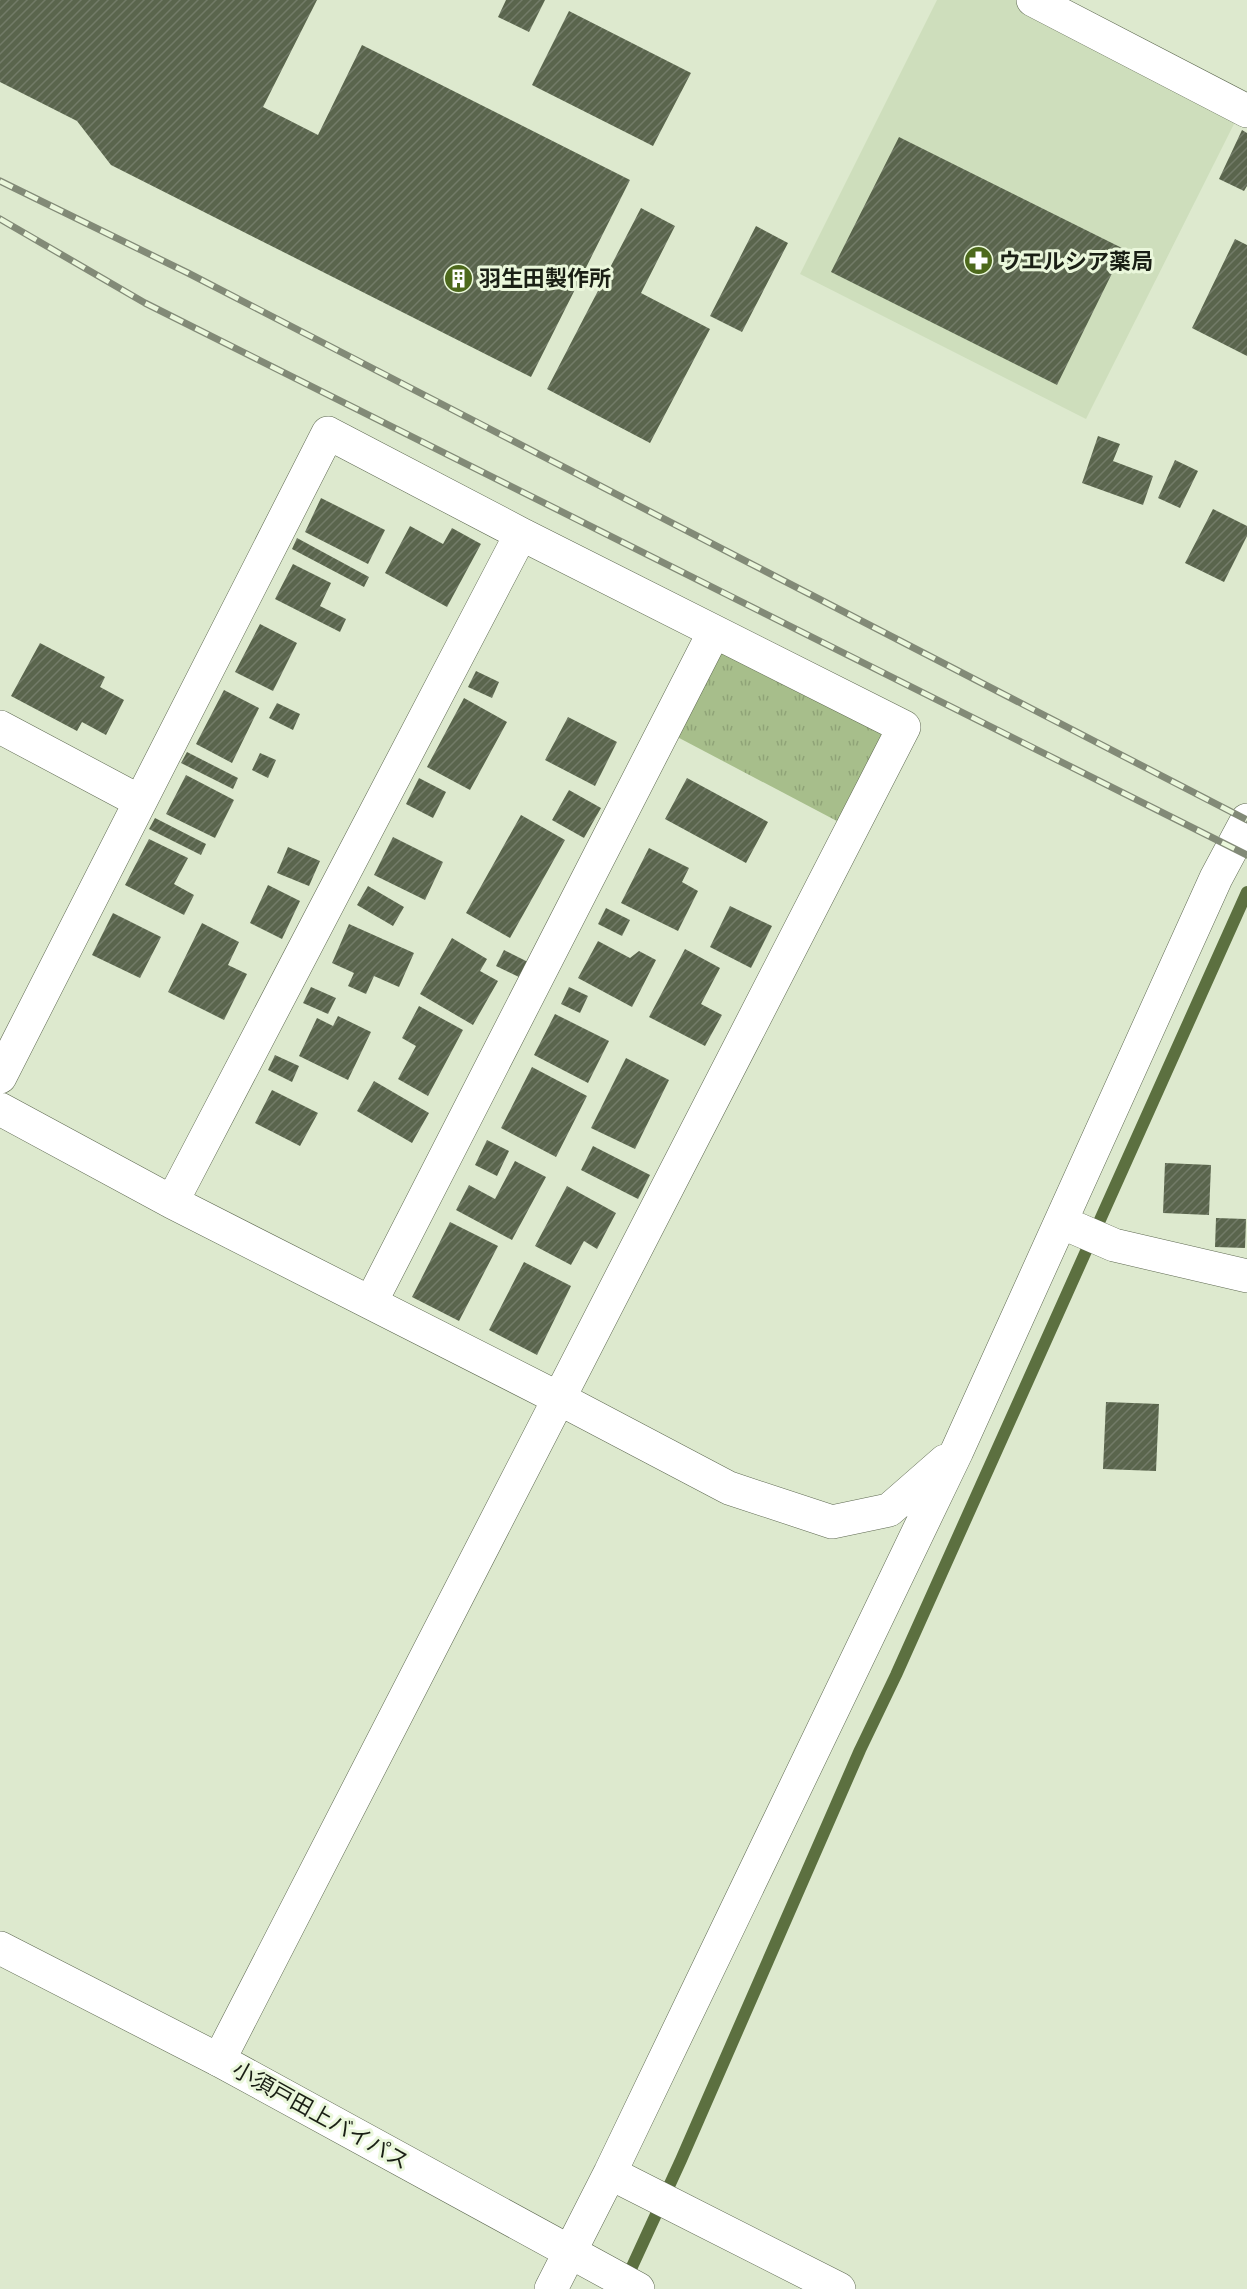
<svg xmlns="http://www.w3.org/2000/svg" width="1247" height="2289" viewBox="0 0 1247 2289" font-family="Mulish,'Noto Sans JP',sans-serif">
<defs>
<pattern id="park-tufts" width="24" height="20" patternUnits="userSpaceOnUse" patternTransform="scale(1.5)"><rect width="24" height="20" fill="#a7be8b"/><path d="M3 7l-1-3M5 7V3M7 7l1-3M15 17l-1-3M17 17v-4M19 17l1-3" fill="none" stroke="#8fa377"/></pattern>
<pattern id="building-hatch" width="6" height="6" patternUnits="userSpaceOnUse" patternTransform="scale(1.5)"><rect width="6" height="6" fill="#5a654d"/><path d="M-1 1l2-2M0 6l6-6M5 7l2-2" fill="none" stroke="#727b68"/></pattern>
</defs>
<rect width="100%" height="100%" fill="#dde9ce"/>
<path fill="#cedebc" d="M 937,0 L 1033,0 L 1242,108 L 1086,419 L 800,274 Z"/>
<path fill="url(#park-tufts)" d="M 714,632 L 904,727 L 852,829 L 664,730 Z"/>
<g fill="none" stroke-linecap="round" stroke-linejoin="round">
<path stroke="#5c7040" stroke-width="12" d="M 625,2282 L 681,2160 L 860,1750 L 896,1675 L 1247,892"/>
</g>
<path fill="url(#building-hatch)" d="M 0,0 L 317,0 L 263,107 L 318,135 L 362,45 L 630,180 L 531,377 L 111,165 L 77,121 L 0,82 Z
M 506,0 L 545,0 L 529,32 L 498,17 Z
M 569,11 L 691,73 L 653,146 L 532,85 Z
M 1242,130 L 1247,133 L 1247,186 L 1244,191 L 1219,179 Z
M 899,137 L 1124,249 L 1057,385 L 831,272 Z
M 641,208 L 675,226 L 641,293 L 710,329 L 650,443 L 547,389 Z
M 756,226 L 788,243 L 742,332 L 710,316 Z
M 1235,239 L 1247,245 L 1247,356 L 1192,328 Z
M 1098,436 L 1120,444 L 1113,461 L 1153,476 L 1143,505 L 1082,483 Z
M 1175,460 L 1198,471 L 1180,508 L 1158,498 Z
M 321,498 L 385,530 L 368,564 L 305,532 Z
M 1213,509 L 1247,526 L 1247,536 L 1224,582 L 1185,563 Z
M 410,526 L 443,544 L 452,528 L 481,544 L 447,607 L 385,573 Z
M 297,538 L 369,577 L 364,587 L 292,549 Z
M 293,564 L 331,583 L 320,606 L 346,619 L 340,632 L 275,599 Z
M 260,624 L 297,643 L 273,691 L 235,672 Z
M 40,643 L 105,677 L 100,687 L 124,700 L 106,735 L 82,722 L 77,731 L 11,696 Z
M 476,671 L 499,682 L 492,698 L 468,687 Z
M 224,690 L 259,708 L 232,763 L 196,744 Z
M 464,698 L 507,722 L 470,790 L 427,767 Z
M 277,703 L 300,714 L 293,730 L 269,718 Z
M 568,717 L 617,742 L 595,786 L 545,760 Z
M 187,752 L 238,778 L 233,789 L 181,763 Z
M 260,753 L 276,760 L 268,778 L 252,770 Z
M 186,775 L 234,800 L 215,838 L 166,814 Z
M 419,778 L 446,792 L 433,818 L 406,804 Z
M 687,778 L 768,822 L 746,863 L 665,819 Z
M 569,790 L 601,808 L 584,838 L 552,820 Z
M 521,815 L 565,840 L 510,938 L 466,913 Z
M 155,818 L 206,844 L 201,855 L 149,829 Z
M 393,837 L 443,862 L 425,900 L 374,875 Z
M 149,839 L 188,858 L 174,884 L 194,895 L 184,915 L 125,885 Z
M 288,847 L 320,861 L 309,886 L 277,873 Z
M 649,848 L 689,868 L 682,882 L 698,891 L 678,931 L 621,903 Z
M 268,885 L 300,901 L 282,939 L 250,923 Z
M 368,886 L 404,907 L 393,926 L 357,905 Z
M 730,906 L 772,926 L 751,968 L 710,947 Z
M 606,908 L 630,920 L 622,936 L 598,924 Z
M 113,913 L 161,937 L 140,978 L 92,955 Z
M 202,923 L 239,942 L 228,965 L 247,974 L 224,1020 L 168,992 Z
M 349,924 L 414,953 L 399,987 L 374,976 L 366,994 L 348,986 L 354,973 L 332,963 Z
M 452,938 L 487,959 L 480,971 L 498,981 L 473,1025 L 420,994 Z
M 598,941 L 630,958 L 639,951 L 656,960 L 632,1007 L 578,978 Z
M 685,949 L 720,968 L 701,1004 L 722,1015 L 705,1046 L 649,1017 Z
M 504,950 L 528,962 L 521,978 L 496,966 Z
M 311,987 L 336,998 L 328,1014 L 303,1003 Z
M 569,987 L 588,996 L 580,1013 L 561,1004 Z
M 419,1006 L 463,1030 L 428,1096 L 398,1079 L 416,1046 L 402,1038 Z
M 555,1014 L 609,1041 L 588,1083 L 534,1055 Z
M 338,1016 L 371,1032 L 348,1080 L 299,1056 L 317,1018 L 333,1026 Z
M 275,1055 L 299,1066 L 292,1082 L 268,1070 Z
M 626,1058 L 669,1080 L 635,1149 L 591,1128 Z
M 532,1067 L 587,1096 L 556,1157 L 501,1128 Z
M 374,1081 L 429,1113 L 412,1143 L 357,1111 Z
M 272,1090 L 318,1113 L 300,1146 L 255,1123 Z
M 487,1140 L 509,1151 L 497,1176 L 475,1165 Z
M 593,1146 L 650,1175 L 638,1199 L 581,1170 Z
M 515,1161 L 546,1177 L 512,1240 L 456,1210 L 469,1185 L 495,1199 Z
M 1165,1163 L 1211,1165 L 1209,1215 L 1163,1213 Z
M 567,1186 L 616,1213 L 597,1249 L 584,1241 L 571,1265 L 535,1246 Z
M 1216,1218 L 1246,1219 L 1245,1248 L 1215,1247 Z
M 450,1222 L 498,1246 L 459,1321 L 412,1297 Z
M 524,1262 L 571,1286 L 537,1355 L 489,1330 Z
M 1106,1402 L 1159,1404 L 1156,1471 L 1103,1469 Z"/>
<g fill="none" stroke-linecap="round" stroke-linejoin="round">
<defs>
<path id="minor" d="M 1033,0 L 1247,111
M 0,727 L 139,801
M 0,1077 L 328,433 L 521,534 L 904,727 L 219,2060
M 0,1109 L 172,1202 L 560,1399 L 729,1488 L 832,1522 L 889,1510 L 945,1461
M 172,1202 L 521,534
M 1061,1222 L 1114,1245 L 1247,1276
M 371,1302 L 714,632
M 610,2173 L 839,2289
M 551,2289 L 610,2173 L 957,1451 L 1216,878 L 1247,820"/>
<path id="highway" d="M 0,1948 L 219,2060 L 638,2289"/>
</defs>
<use href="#minor" stroke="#5e6951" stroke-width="34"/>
<use href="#highway" stroke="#5e6951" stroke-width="34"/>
<use href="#minor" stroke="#fff" stroke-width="33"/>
<use href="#highway" stroke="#fff" stroke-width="33"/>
<defs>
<path id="rail" d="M 0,181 L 188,273 L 1247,820
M 0,219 L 145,303 L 1247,855"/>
</defs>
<use href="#rail" stroke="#828a77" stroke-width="7"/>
<use href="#rail" stroke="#eaf7db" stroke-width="4.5" stroke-dasharray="14" stroke-linecap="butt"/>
</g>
<defs>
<symbol id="pharmacy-disc" viewBox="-11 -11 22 22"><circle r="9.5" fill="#4d691c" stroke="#eaf7db"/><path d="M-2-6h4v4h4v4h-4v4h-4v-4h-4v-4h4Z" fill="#fff"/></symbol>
<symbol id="building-disc" viewBox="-11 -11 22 22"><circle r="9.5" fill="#4d691c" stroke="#eaf7db"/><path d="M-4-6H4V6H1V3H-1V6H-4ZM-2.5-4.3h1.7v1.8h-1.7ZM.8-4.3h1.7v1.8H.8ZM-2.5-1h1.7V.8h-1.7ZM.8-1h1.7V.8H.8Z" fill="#fff"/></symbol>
</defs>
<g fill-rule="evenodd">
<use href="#pharmacy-disc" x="962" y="244" width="33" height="33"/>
<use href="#building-disc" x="442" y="262" width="33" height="33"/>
</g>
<g text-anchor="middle" stroke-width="6" stroke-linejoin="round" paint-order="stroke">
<g font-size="22" font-weight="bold" fill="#1a1f15" stroke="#eaf7db" text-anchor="start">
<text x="999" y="269">ウエルシア薬局</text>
<text x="479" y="286">羽生田製作所</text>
</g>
<g font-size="22" fill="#1a1f15" stroke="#eaf7db">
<text transform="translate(321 2115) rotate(29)" y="8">小須戸田上バイパス</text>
</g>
</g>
</svg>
